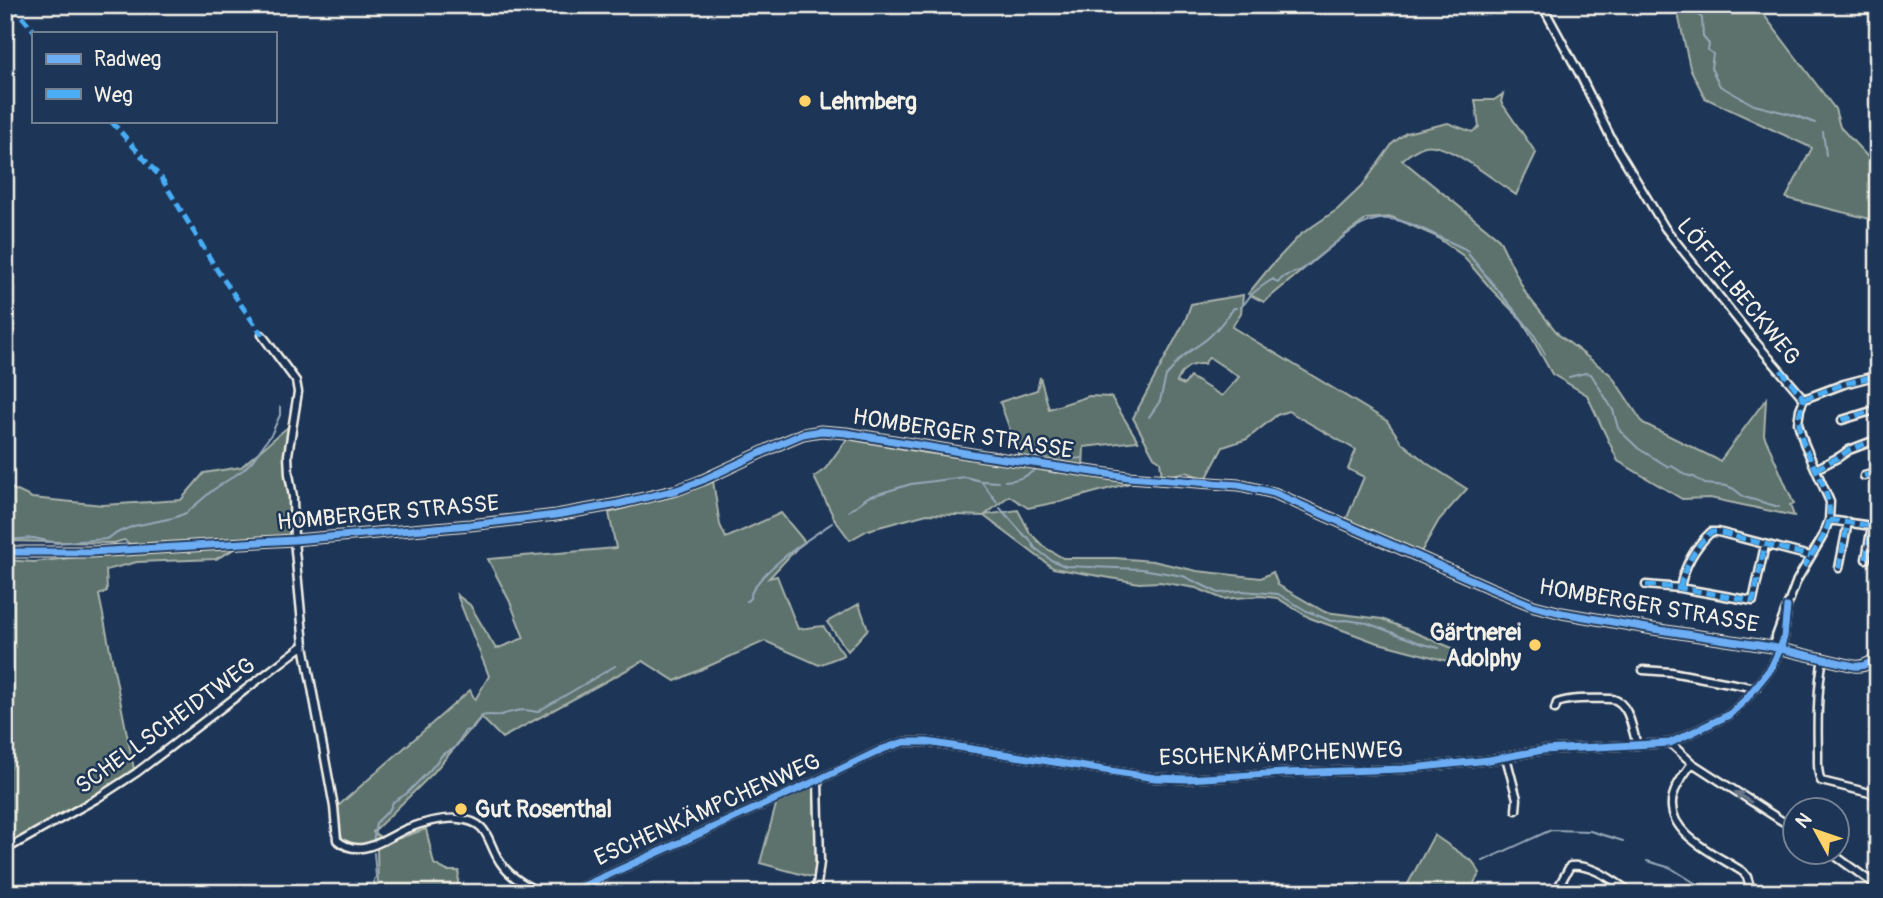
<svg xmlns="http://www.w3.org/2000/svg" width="1883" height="898" viewBox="0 0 1883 898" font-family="Pangolin,sans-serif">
<rect width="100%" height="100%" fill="#1d3557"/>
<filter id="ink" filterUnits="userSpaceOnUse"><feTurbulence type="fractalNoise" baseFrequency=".0143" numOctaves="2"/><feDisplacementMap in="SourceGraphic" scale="14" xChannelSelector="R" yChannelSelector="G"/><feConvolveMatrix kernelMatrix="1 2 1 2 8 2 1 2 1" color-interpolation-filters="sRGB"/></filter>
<g filter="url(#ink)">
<path fill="#5d726d" stroke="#a8b2aa" stroke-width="2" fill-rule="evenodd" d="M 1676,5 L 1759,5 L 1761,11 L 1835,109 L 1840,127 L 1878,168 L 1878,221 L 1786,198 L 1812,148 L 1705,98 L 1690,68 Z
M 1503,94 L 1501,102 L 1536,153 L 1516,195 C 1498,183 1447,141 1425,146 C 1418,148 1408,155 1402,160 L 1499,239 L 1526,294 L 1559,335 L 1611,375 L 1643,423 L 1720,461 L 1766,399 L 1764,435 L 1794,504 L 1790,505 L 1794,516 L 1710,498 L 1682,499 L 1618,461 L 1587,395 L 1552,374 L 1522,320 L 1493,291 L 1462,255 L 1435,236 L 1392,217 L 1367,219 L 1346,234 L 1264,302 L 1248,294 L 1270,267 L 1300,235 L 1338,209 L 1362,186 L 1393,143 L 1406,133 L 1448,123 L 1472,132 L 1479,127 L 1475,100 L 1494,100 Z
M 1243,295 L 1241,313 L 1232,327 L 1387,421 L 1402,443 L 1428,464 L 1467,489 L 1439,520 L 1421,552 L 1346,520 L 1364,477 L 1348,469 L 1356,450 L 1288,411 L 1277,415 L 1247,439 L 1223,447 L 1206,479 L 1186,472 L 1162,477 L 1160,461 L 1154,457 L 1133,418 L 1185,321 L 1191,304 ZM 1209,357 L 1239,377 L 1222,396 L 1190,377 L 1184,385 L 1177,382 C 1182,369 1190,363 1204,364 Z
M 1040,377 L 1049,409 L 1089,396 L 1111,397 L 1138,441 L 1084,447 L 1083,469 L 1019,455 L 1000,402 L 1037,390 Z
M 289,426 L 284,455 L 290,502 L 290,533 L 287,536 L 130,544 L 124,540 L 114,543 L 5,541 L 5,485 L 32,498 L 103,505 L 181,500 L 204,473 L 241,467 Z
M 847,439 L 926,453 L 1137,481 L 1063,501 L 1028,508 L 1009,496 L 985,515 L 1018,510 L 1030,533 L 1044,547 L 1063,558 L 1115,558 L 1153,561 L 1197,571 L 1261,578 L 1273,572 L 1278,585 L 1325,612 L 1382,619 L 1457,650 L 1447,661 L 1375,642 L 1310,618 L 1277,598 L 1261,596 L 1223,599 L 1196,588 L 1160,582 L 1139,583 L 1053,568 L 984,516 L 927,514 L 868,530 L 850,540 L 835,520 L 814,477 L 825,469 Z
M 713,481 L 720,525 L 726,538 L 781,513 L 805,542 L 797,548 L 769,578 L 777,576 L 798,629 L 823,626 L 844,655 L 819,665 L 765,641 L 675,681 L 643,661 L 502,738 L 481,717 L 433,773 L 373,832 L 388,842 L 426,829 L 434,864 L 447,871 L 459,871 L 457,893 L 378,893 L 377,847 L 358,845 L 343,841 L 337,822 L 337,807 L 470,690 L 475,700 L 489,676 L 457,595 L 470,605 L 496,649 L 524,638 L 510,602 L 488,559 L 616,548 L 609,513 Z
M 240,546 L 216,559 L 137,562 L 106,570 L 107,591 L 99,595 L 134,769 L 95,797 L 5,845 L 5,560 L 34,562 L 132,551 Z
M 859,604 L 868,629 L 848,651 L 827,622 Z
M 810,786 L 816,788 L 815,878 L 760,863 L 776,805 L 782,800 Z
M 1434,835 L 1473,862 L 1480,873 L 1475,881 L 1471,893 L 1403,893 Z"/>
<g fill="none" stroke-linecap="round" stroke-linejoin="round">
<path stroke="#96a8b8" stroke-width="2" d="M 1698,5 L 1697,9 L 1698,15 L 1702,18 L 1703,37 L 1709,44 L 1708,50 L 1713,54 L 1711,68 L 1720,86 L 1754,105 L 1794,115 L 1815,123
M 1823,132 L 1826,155
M 1240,307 C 1246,304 1247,299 1252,294 C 1259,288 1265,284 1273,279 L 1278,283 C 1284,273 1292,275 1301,270 C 1305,268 1310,263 1314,260 C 1366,220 1374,203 1439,237 C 1449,242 1459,245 1468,251 L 1469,255 L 1533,333 L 1545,354
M 1174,366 C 1183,353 1196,348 1208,338 C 1218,329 1225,319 1234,308 L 1236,308
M 1569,377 L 1585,373 L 1591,374 L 1613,410 L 1618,428 L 1621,432 L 1639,449 L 1669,467 L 1672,466 L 1686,475 L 1694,477 L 1705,484 L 1727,486 L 1734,489 L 1744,497 L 1779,507
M 1149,417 L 1160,401 L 1166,376 L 1173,368
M 1061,463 C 1068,455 1074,460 1082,458
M 982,481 L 998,482
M 1005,481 C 1016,481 1028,476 1036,469 L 1056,473
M 1000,508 L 1025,536 L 1029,538 L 1035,548 L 1051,560 L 1065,566 L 1142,569 L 1183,576 L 1219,593 L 1243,591 L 1278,594 L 1307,611 L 1331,621 L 1346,620 L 1367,623 L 1423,644 L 1439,648
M 849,511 L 868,497 L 911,484 L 965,477 L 981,481 L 997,502
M 5,540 L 34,538 L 56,543 L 106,539 L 121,531 L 134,526 L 173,518 L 186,513 L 213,490 L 243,470 L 253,460 L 272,433 L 280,415 L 280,407
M 747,601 L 750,598 C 754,574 811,537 832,523
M 373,843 L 376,823 L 390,809 L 393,802 L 406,794 L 430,770 L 443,754 L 454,749 L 465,731 L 473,729 L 482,716 C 489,714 495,716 501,715 C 514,711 523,708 537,712 L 615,666
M 374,853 L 376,877 L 374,880 L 376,893
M 1483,861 L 1551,830 L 1590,831 L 1623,841
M 1647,861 L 1671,868 L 1711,893"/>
<defs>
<path id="street" d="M 1542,5 L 1579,73 L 1611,138 L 1665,228 L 1753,339 L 1804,399 L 1800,409 L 1798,423 L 1804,443 L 1830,502 L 1829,520 L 1823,536 L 1797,580 L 1772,647
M 262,335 L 296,381 L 298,392 L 288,455 L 289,474 L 293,497 L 294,540 L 304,645 L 334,807 L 337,840 C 360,860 384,839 406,829 C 422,823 442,817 459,819 C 490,822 486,840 500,862 C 509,876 528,888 543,893
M 1804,399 L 1844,384 L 1878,375
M 1842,420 L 1878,409
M 1816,469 L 1839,457 L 1849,450 L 1878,439
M 1864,476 L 1878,472
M 1874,500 L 1878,500
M 1829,520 L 1872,526 L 1878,525
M 1866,559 L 1872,526
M 1839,568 L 1848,522
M 1646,585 L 1680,588 L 1753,601 L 1765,545
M 1680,588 C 1684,567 1695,547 1711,532 L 1718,532 L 1810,556
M 1823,658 C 1817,690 1817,721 1818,754 C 1818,764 1817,772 1821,781 L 1878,795
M 1643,670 L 1671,672 L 1756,688
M 1555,709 L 1557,703 C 1574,697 1595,699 1613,699 C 1630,704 1632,730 1637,745
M 1670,743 L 1692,763 L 1796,830
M 1506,757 L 1517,799 L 1516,810
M 1692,763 C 1685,773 1676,784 1673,796 C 1663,834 1720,856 1743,872 L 1747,877 L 1752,893
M 5,850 L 96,799 L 136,773 L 304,645
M 1830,852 L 1874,884 L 1878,885
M 568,893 L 818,780 L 883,749 L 904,742 L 927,742 L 1155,778 L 1188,779 L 1284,773 L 1403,769 L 1489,760 L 1543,750 L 1670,743 L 1729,715 L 1746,699 L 1771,668 L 1780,649 L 1784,637 L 1787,607
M 816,893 L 820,862 L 818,780
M 1555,893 L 1570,866 C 1592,863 1615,882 1632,893"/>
<path id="secondary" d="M 5,552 L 91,552 L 294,540 L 470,525 L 556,515 L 618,504 L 677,490 L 703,480 L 784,442 L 803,434 L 821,431 L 846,433 L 984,456 L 1128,477 L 1239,485 L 1274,493 L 1488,587 L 1534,606 L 1562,613 L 1653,629 L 1772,647 L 1854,666 C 1864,667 1872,663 1878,655"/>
</defs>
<use href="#street" stroke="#f4f1e8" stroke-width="11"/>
<use href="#secondary" stroke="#f4f1e8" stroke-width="13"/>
<use href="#street" stroke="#1d3557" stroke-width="6"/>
<use href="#secondary" stroke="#1d3557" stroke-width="8"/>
<path stroke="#49aef6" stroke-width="5" stroke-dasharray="10 5" stroke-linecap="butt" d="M 12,5 L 36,33
M 111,121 L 162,179 L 217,270 L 262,335
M 1781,370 L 1804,399 C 1802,406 1799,412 1799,420 C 1797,450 1834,485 1829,519 C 1827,536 1812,553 1804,567
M 1804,399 L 1844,384 L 1878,375
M 1842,420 L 1878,409
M 1816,469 L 1839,457 L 1849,450 L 1878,439
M 1864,476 L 1878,472
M 1874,500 L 1878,500
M 1829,520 L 1872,526 L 1878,525
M 1866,559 L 1872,526
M 1839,568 L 1848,522
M 1646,585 L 1680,588 L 1753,601 L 1765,545
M 1680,588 C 1684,567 1695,547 1711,532 L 1718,532 L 1810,556"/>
<defs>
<path id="cycleway" d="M 5,552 L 91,552 L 294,540 L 470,525 L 556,515 L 618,504 L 677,490 L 703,480 L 784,442 L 803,434 L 821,431 L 846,433 L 984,456 L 1128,477 L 1239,485 L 1274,493 L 1488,587 L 1534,606 L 1562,613 L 1653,629 L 1772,647 L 1854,666 C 1864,667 1872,663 1878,655
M 568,893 L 818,780 L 883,749 L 904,742 L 927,742 L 1155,778 L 1188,779 L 1284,773 L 1403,769 L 1489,760 L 1543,750 L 1670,743 L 1729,715 L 1746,699 L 1771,668 L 1780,649 L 1784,637 L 1787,607"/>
</defs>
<use href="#cycleway" stroke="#1d3557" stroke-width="11"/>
<use href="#cycleway" stroke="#6dadf4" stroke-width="7"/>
</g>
<defs><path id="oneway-solid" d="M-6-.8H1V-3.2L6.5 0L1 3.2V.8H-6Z" transform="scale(1.75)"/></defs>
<use fill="#68778a" href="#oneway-solid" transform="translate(1743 797) rotate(-148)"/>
</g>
<g fill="#ffd166" stroke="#1d3557" stroke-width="2.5">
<circle cx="805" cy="101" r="7"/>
<circle cx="1535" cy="645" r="7"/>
<circle cx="461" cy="809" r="7"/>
</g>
<g text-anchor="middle" stroke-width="5" stroke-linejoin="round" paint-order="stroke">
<g font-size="23" font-weight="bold" fill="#f4f1e8" stroke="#1d3557" text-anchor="start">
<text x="819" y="109">Lehmberg</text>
<text x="1521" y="640" text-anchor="end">Gärtnerei<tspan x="1521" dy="26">Adolphy</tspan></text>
<text x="475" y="817">Gut Rosenthal</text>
</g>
<g font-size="23" fill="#f4f1e8" stroke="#1d3557">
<text transform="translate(1739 291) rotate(51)" y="8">LÖFFELBECKWEG</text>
<text transform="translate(963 433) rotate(9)" y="8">HOMBERGER STRASSE</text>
<text transform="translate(388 512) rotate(-5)" y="8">HOMBERGER STRASSE</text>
<text transform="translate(1649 605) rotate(10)" y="8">HOMBERGER STRASSE</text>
<text transform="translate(165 725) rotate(-36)" y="8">SCHELLSCHEIDTWEG</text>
<text transform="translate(1281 753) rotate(-2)" y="8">ESCHENKÄMPCHENWEG</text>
<text transform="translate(707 809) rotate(-24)" y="8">ESCHENKÄMPCHENWEG</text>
</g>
</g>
<rect width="1883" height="898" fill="none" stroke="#1d3557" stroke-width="28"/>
<rect x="14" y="14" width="1855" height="870" fill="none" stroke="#f4f1e8" stroke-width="2.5" filter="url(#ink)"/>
<rect x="32" y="32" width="245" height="91" fill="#1d3557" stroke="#738091" stroke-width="2"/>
<rect x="46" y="54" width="35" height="10" fill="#6dadf4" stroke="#738091" stroke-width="2"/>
<text x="94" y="66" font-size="21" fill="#f4f1e8">Radweg</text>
<rect x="46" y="89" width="35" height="10" fill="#49aef6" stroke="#738091" stroke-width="2"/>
<text x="94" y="102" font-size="21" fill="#f4f1e8">Weg</text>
<g transform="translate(1816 831) rotate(310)"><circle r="33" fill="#1d3557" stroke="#738091" stroke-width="2"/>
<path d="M0-5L12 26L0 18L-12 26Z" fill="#ffd166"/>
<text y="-10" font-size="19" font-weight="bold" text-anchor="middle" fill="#f4f1e8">N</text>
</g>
</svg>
